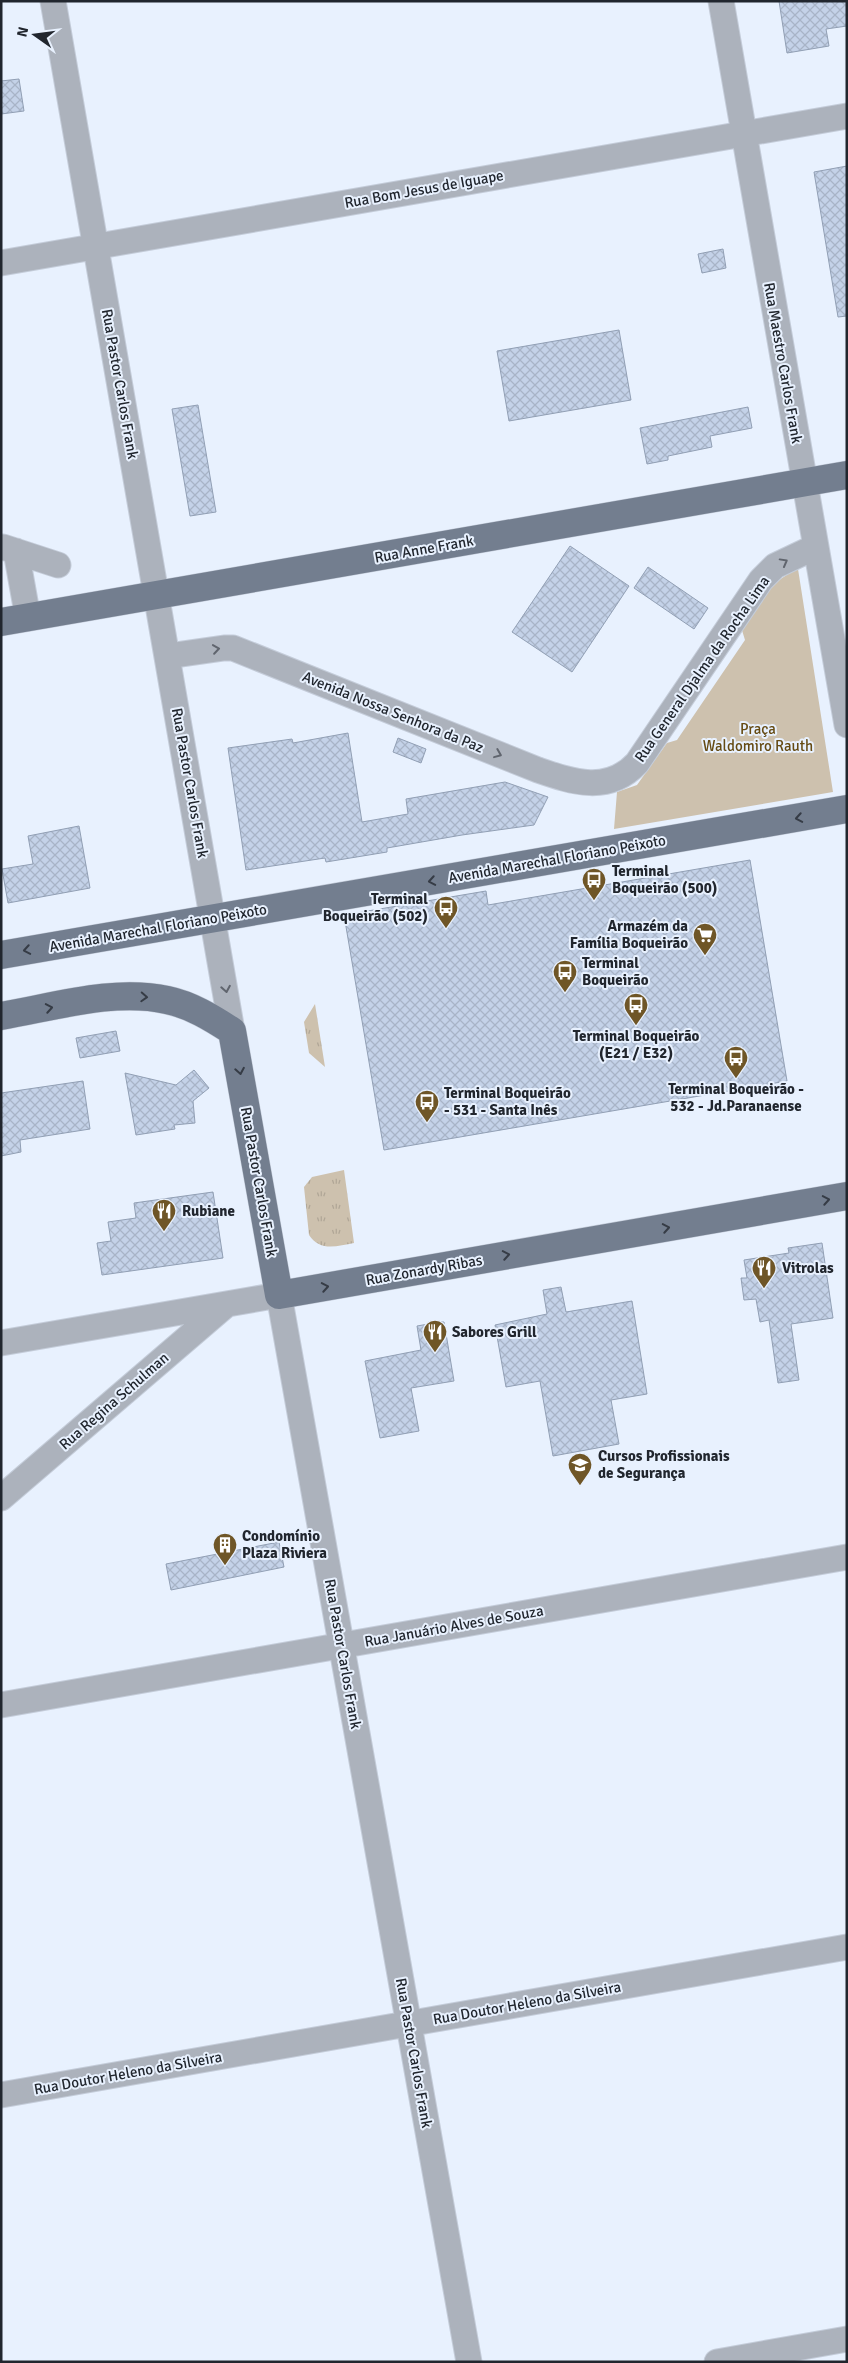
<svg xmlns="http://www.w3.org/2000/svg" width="848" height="2363" viewBox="0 0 848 2363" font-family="Signika,sans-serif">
<defs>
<pattern id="grass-tufts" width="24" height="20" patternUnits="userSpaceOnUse" patternTransform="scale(1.25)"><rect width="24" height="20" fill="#cdc1ae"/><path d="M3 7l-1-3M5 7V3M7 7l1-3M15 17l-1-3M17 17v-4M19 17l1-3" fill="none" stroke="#b0a696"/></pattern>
<pattern id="building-cross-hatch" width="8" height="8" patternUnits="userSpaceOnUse" patternTransform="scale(1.25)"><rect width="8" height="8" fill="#c4d2e8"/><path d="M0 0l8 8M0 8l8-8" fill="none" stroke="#a8b4c7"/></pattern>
</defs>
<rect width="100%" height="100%" fill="#e8f1fe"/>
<path fill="url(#grass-tufts)" d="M 315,1004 L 325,1067 L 309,1053 L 304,1022 Z
M 344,1170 L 354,1243 C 337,1246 320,1252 309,1235 L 304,1187 L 312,1177 Z"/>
<path fill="#cdc1ae" d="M 798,569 L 833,792 L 614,829 L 617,792 L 637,785 L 667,743 L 677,740 L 745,640 L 741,627 C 759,601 769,582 798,569 Z"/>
<path fill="url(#building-cross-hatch)" stroke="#919fb4" d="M 779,1 L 847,1 L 847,26 L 826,29 L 829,46 L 787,53 Z
M 19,79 L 24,111 L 1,114 L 1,81 Z
M 847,166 L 847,316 L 838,317 L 814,172 Z
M 723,249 L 726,268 L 702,273 L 698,254 Z
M 619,330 L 631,400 L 509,421 L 497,351 Z
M 198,405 L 216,512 L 190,516 L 172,409 Z
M 748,407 L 752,428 L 710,436 L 712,447 L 668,456 L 668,460 L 647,464 L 640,428 Z
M 570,546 L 629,586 L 572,672 L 512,632 Z
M 648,567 L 708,608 L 694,629 L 634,588 Z
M 348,733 L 362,822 L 408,814 L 406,799 L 505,782 L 548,797 L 534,825 L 462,835 L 387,848 L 387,852 L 326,862 L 325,858 L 246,870 L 228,748 L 292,739 L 293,743 Z
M 398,738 L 426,749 L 421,763 L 393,752 Z
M 79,826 L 90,888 L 8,903 L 2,869 L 33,864 L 28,836 Z
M 750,860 L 787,1081 L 384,1150 L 344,915 L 486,891 L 488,905 Z
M 116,1031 L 120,1051 L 80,1058 L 76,1038 Z
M 194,1070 L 209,1088 L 193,1101 L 195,1123 L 174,1125 L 175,1129 L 136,1135 L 125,1073 L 176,1085 Z
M 83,1081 L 90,1129 L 20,1140 L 21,1152 L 1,1156 L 1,1093 Z
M 213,1192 L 223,1258 L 102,1275 L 97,1243 L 111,1241 L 108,1222 L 136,1218 L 134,1203 Z
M 822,1243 L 833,1318 L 791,1324 L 799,1380 L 778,1383 L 769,1320 L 760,1322 L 756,1299 L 744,1300 L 741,1278 L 747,1278 L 744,1260 L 789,1253 L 788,1248 Z
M 561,1287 L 566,1312 L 632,1301 L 647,1394 L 611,1400 L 619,1444 L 553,1456 L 540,1381 L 506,1387 L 495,1325 L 547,1314 L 543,1290 Z
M 440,1322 L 444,1322 L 454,1381 L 411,1388 L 419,1431 L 380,1438 L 365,1361 L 421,1350 L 417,1326 Z
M 279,1542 L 284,1567 L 171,1590 L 166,1564 Z"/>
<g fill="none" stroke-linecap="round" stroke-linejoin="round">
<defs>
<path id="minor" d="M 53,1 L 232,1031
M 721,1 L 847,725
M 1,263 L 847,116
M 3,547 L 58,565
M 16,551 L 28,618
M 168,656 L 224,648 L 233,648 L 538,770 C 573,782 608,794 637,763 L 761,580 L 775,566 L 815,547
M 1,1343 L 279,1295 L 469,2362
M 1,1498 L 227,1304
M 1,1705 L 847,1557
M 1,2095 L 847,1947
M 717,2362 L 847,2339"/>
<path id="major" d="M 1,622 L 847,475
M 1,955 L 847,809
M 1,1016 C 54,1007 114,988 167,1000 C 191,1005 212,1018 232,1031 L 279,1295 L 847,1196"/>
</defs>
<use href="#minor" stroke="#c4ccd9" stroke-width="27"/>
<use href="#major" stroke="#c4ccd9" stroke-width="29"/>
<use href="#minor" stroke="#acb2bc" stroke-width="25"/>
<use href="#major" stroke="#737e8f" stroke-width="28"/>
</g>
<defs><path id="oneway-chevron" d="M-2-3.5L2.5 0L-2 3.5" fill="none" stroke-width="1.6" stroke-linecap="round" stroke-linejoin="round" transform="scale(1.25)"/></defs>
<g stroke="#60656e">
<use href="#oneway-chevron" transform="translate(784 562) rotate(-29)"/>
<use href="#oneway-chevron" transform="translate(216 649) rotate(-8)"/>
<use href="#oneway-chevron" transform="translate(498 754) rotate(22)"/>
<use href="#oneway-chevron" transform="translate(226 989) rotate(80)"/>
</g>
<g stroke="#363c46">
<use href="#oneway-chevron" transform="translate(799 818) rotate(170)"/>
<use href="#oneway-chevron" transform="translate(432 881) rotate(170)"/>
<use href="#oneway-chevron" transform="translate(27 950) rotate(170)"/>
<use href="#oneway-chevron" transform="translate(144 997) rotate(3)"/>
<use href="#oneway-chevron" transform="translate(49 1008) rotate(-10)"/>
<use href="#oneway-chevron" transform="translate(240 1071) rotate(80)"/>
<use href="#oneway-chevron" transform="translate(826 1200) rotate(-10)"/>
<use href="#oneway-chevron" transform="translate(666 1228) rotate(-10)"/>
<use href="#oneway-chevron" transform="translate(506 1255) rotate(-10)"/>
<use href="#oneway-chevron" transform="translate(325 1287) rotate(-10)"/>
</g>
<defs>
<symbol id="bus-pin" viewBox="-11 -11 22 30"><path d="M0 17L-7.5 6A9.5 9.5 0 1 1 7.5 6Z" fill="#6f5627" stroke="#e8f1fe"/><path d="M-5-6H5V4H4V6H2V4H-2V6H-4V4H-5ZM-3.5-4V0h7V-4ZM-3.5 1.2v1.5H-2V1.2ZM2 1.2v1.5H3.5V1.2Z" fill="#fff"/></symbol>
<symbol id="supermarket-pin" viewBox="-11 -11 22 30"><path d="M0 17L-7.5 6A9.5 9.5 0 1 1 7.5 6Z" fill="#6f5627" stroke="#e8f1fe"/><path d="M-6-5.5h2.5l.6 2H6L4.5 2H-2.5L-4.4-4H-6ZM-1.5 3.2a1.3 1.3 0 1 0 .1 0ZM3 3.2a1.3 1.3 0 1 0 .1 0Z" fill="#fff"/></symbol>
<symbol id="restaurant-pin" viewBox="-11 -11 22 30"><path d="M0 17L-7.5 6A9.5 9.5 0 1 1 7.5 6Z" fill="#6f5627" stroke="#e8f1fe"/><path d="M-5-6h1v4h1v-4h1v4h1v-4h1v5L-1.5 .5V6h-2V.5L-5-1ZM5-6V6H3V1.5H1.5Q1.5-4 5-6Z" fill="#fff"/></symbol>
<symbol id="university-pin" viewBox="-11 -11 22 30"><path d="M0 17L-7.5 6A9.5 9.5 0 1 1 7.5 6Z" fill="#6f5627" stroke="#e8f1fe"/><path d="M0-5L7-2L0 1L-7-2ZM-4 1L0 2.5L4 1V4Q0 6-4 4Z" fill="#fff"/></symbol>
<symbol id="building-pin" viewBox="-11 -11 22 30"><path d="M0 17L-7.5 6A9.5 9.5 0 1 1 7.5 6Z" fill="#6f5627" stroke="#e8f1fe"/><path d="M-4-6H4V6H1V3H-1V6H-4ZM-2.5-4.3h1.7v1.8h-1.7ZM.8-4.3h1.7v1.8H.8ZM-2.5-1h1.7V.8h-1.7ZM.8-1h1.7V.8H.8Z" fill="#fff"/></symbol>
</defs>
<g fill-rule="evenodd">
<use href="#bus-pin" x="580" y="866" width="28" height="38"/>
<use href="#bus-pin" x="432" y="894" width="28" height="38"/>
<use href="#supermarket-pin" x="691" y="921" width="28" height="38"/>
<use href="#bus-pin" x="551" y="958" width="28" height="38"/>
<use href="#bus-pin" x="622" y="991" width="28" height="38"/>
<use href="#bus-pin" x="722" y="1044" width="28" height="38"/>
<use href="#bus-pin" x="413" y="1088" width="28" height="38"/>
<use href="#restaurant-pin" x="150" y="1197" width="28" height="38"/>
<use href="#restaurant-pin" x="750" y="1254" width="28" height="38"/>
<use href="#restaurant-pin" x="421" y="1318" width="28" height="38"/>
<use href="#university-pin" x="566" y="1451" width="28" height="38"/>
<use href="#building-pin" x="211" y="1531" width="28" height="38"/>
</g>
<g text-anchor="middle" stroke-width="4" stroke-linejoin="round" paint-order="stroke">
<g font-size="15" fill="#21262e" stroke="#e8f1fe">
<text transform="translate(424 189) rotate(-10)" y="5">Rua Bom Jesus de Iguape</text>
<text transform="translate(783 363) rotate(80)" y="5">Rua Maestro Carlos Frank</text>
<text transform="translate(120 384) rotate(80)" y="5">Rua Pastor Carlos Frank</text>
<text transform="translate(424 549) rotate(-10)" y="5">Rua Anne Frank</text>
<text transform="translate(702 669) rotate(-55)" y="5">Rua General Djalma da Rocha Lima</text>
<text transform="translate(393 712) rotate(22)" y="5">Avenida Nossa Senhora da Paz</text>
<text transform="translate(190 783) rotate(80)" y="5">Rua Pastor Carlos Frank</text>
<text transform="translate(557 859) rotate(-10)" y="5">Avenida Marechal Floriano Peixoto</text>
<text transform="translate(158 928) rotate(-10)" y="5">Avenida Marechal Floriano Peixoto</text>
<text transform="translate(259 1182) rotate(80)" y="5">Rua Pastor Carlos Frank</text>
<text transform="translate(424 1270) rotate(-10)" y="5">Rua Zonardy Ribas</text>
<text transform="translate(114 1401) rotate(-41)" y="5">Rua Regina Schulman</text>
<text transform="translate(454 1626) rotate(-10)" y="5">Rua Januário Alves de Souza</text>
<text transform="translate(343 1654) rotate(80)" y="5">Rua Pastor Carlos Frank</text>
<text transform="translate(527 2003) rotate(-10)" y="5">Rua Doutor Heleno da Silveira</text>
<text transform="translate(414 2053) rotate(80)" y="5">Rua Pastor Carlos Frank</text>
<text transform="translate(128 2073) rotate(-10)" y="5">Rua Doutor Heleno da Silveira</text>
</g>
<g font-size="15" fill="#654a12" stroke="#e8f1fe">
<text x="758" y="734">Praça<tspan x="758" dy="17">Waldomiro Rauth</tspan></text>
</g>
<g font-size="15" font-weight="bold" fill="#21262e" stroke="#e8f1fe" text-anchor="start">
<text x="612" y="876">Terminal<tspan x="612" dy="17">Boqueirão (500)</tspan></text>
<text x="428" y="904" text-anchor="end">Terminal<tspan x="428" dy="17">Boqueirão (502)</tspan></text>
<text x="688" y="931" text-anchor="end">Armazém da<tspan x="688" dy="17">Família Boqueirão</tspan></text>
<text x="582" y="968">Terminal<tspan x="582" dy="17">Boqueirão</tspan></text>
<text x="636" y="1041" text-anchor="middle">Terminal Boqueirão<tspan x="636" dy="17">(E21 / E32)</tspan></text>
<text x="736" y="1094" text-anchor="middle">Terminal Boqueirão -<tspan x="736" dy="17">532 - Jd.Paranaense</tspan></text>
<text x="444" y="1098">Terminal Boqueirão<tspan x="444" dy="17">- 531 - Santa Inês</tspan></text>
<text x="182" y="1216">Rubiane</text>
<text x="782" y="1273">Vitrolas</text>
<text x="452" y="1337">Sabores Grill</text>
<text x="598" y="1461">Cursos Profissionais<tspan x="598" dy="17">de Segurança</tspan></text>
<text x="242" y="1541">Condomínio<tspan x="242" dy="17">Plaza Riviera</tspan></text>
</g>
</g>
<rect width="848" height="2363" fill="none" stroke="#21262e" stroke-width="5"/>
<g transform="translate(35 35) rotate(284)" stroke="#e8f1fe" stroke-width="4" paint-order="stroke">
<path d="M0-4L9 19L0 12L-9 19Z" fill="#21262e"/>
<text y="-8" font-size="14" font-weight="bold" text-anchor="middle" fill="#21262e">N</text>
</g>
</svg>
